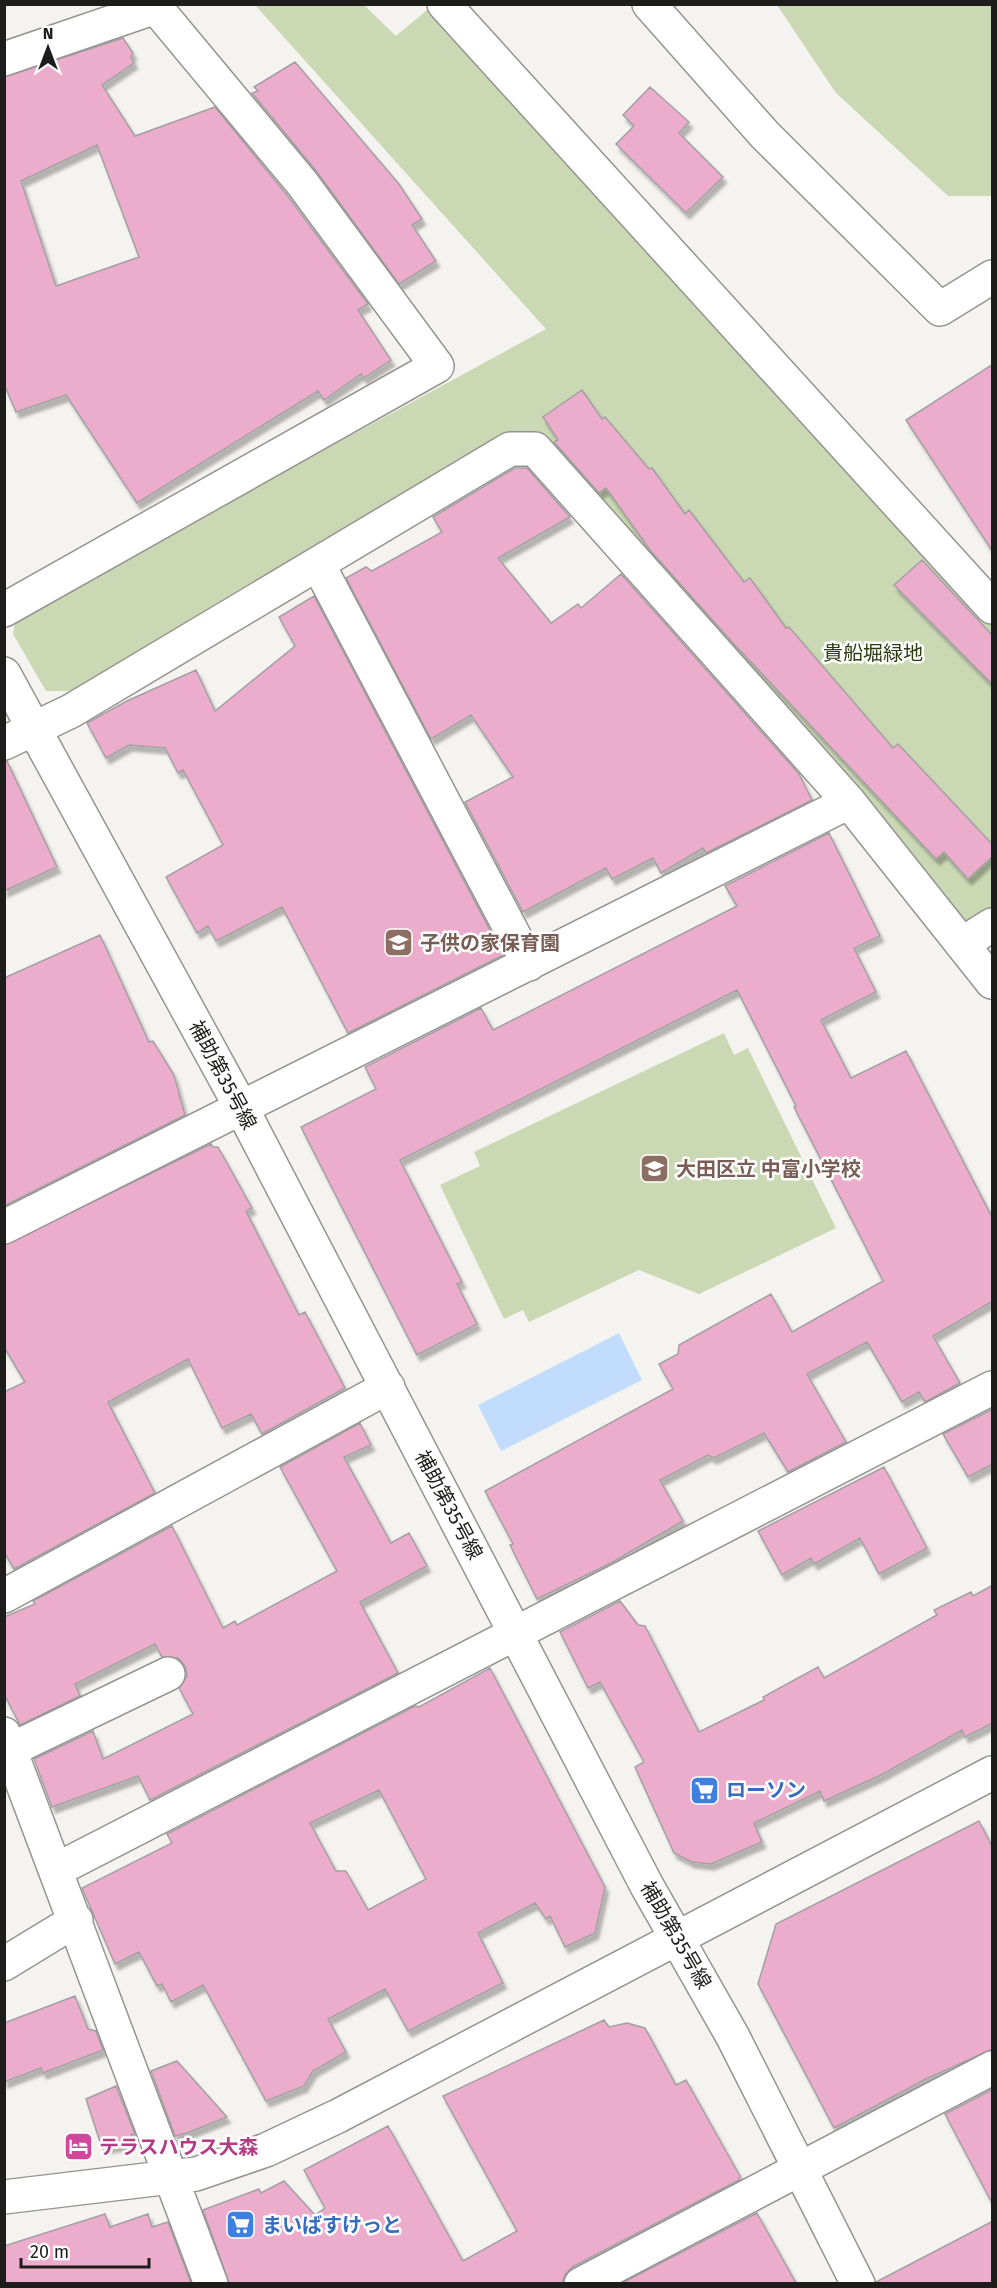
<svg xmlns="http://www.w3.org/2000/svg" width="997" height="2288" viewBox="0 0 997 2288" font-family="'Fira Sans','Noto Sans JP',sans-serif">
<defs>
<filter id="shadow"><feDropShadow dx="3.5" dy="6" stdDeviation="1.5" flood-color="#0004"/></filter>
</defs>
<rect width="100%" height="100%" fill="#f5f3ef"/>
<path fill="#cad8b4" d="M 255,5 L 364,5 L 396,36 L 433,5 L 992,607 L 992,925 L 962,944 L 535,449 L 73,691 L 46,691 L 13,634 L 16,618 L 546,329 Z
M 777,5 L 992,5 L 992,196 L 948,196 L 836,93 Z
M 724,1033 L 734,1055 L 748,1048 L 836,1228 L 699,1294 L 639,1270 L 529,1322 L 523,1310 L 504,1319 L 440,1185 L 480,1166 L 474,1152 Z"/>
<path fill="#c2ddfb" d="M 619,1333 L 642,1380 L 501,1451 L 478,1405 Z"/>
<path fill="#ecadcd" stroke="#a4a0a2" stroke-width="1.5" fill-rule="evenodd" filter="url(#shadow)" d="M 123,38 L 133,53 L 131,57 L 134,63 L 102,85 L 135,136 L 215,107 L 287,195 L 368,304 L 358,310 L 391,360 L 364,378 L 361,374 L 324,400 L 318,391 L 137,503 L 66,395 L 16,412 L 4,384 L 4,77 ZM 97,145 L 139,257 L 56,286 L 21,181 Z
M 295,62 L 399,184 L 422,219 L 412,225 L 436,261 L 399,284 L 317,172 L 252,93 L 258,91 L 254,87 Z
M 650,87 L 689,122 L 679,133 L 723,177 L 686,213 L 616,144 L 634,126 L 623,115 Z
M 993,364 L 993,552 L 906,420 Z
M 582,390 L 602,419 L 605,417 L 649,469 L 652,468 L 685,514 L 689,510 L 744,582 L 750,578 L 786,628 L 789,627 L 893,748 L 898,744 L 993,845 L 993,856 L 968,879 L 944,852 L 936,859 L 733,643 L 650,550 L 606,488 L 599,493 L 554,442 L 558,440 L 543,417 Z
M 515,468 L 527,468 L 570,517 L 498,558 L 551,623 L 578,604 L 581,608 L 621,574 L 799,774 L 812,800 L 706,853 L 703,848 L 661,873 L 653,858 L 612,879 L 606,868 L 523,912 L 465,802 L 513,777 L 471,715 L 431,739 L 346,578 L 366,567 L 372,571 L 442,532 L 433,517 Z
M 922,560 L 993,636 L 993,685 L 894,585 Z
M 314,596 L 503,955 L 348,1033 L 282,907 L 216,941 L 208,926 L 197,933 L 166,877 L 223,845 L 183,770 L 178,773 L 165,748 L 129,745 L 106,758 L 87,723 L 127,701 L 196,670 L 215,711 L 295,646 L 279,617 Z
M 4,761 L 7,761 L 57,867 L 4,891 Z
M 829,833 L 880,936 L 854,948 L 876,992 L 821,1020 L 851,1078 L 906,1051 L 993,1219 L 993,1301 L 933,1336 L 960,1383 L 925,1402 L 919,1392 L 902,1402 L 867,1342 L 807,1374 L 846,1442 L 788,1472 L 764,1433 L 714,1458 L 708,1455 L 660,1480 L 683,1521 L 611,1563 L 537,1599 L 510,1545 L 513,1544 L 485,1491 L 673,1389 L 659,1364 L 678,1354 L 679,1345 L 771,1294 L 792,1332 L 883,1281 L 794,1107 L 796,1106 L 737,990 L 400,1160 L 462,1282 L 457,1284 L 477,1324 L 417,1355 L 301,1127 L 376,1089 L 365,1067 L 481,1008 L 493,1030 L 737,906 L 725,886 Z
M 100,935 L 149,1042 L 153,1041 L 174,1075 L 185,1115 L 4,1206 L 4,978 Z
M 211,1144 L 213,1147 L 218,1147 L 252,1208 L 246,1211 L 299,1315 L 305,1312 L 345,1388 L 262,1434 L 251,1414 L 222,1428 L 188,1359 L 108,1402 L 155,1493 L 14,1569 L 4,1552 L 4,1392 L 25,1382 L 4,1347 L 4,1245 Z
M 993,1409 L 993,1464 L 968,1477 L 943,1434 Z
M 360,1423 L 371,1445 L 344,1457 L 391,1543 L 409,1533 L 427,1566 L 360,1602 L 398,1673 L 150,1800 L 138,1776 L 52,1807 L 34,1759 L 93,1731 L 103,1759 L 193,1714 L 179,1688 L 187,1676 L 185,1666 L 178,1658 L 162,1657 L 155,1644 L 75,1684 L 80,1696 L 20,1725 L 4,1694 L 4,1617 L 35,1604 L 33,1601 L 172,1526 L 223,1628 L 235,1621 L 237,1625 L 337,1571 L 280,1467 Z
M 884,1467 L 927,1548 L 879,1574 L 860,1538 L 814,1564 L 811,1558 L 782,1575 L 758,1531 Z
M 993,1585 L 993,1723 L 965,1737 L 962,1730 L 881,1775 L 824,1801 L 820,1791 L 754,1823 L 762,1842 L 711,1864 L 692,1862 L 674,1853 L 635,1767 L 644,1762 L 600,1682 L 588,1688 L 560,1632 L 620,1601 L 638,1625 L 645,1626 L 699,1732 L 764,1700 L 763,1697 L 818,1667 L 824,1678 L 937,1615 L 934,1610 L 971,1592 L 973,1596 Z
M 490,1668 L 605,1887 L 595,1933 L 565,1947 L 550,1916 L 546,1919 L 535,1903 L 478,1933 L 503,1983 L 408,2031 L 385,1989 L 328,2019 L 346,2052 L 313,2071 L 304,2086 L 266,2101 L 203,1985 L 171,2002 L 162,1984 L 157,1986 L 139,1952 L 115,1964 L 82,1888 L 172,1843 L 167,1834 L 415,1706 L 419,1707 ZM 379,1790 L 426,1879 L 368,1910 L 346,1871 L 336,1871 L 310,1823 Z
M 979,1821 L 993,1848 L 993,2049 L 926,2079 L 834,2128 L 758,1984 L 776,1924 Z
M 75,1996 L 88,2029 L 96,2031 L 103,2050 L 43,2073 L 41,2068 L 4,2082 L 4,2023 Z
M 604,2020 L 609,2027 L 627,2023 L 645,2028 L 676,2085 L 686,2080 L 740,2176 L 739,2180 L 572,2267 L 565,2275 L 562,2283 L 229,2283 L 203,2210 L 259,2189 L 261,2193 L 284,2181 L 315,2215 L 325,2208 L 304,2170 L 388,2126 L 463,2261 L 517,2231 L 443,2096 Z
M 177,2061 L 227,2117 L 187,2133 L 175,2136 L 151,2071 Z
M 116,2086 L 135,2134 L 132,2134 L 127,2144 L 102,2148 L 86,2099 Z
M 993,2089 L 993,2205 L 945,2114 Z
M 757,2213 L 796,2283 L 622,2283 Z
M 105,2214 L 110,2227 L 148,2214 L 152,2227 L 168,2222 L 191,2283 L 4,2283 L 4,2246 Z
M 993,2221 L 993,2283 L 876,2283 L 876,2282 Z"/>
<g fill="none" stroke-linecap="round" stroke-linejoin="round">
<defs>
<path id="minor" d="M 444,4 L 992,607
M 649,4 L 765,135 L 940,309 L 992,277
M 4,59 L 156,7
M 319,566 L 529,964
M 4,610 L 437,366 L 302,183 L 153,4
M 4,674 L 242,1109 L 647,1886 L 733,2037 L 858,2284
M 4,743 L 71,711 L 510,449 L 535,449 L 849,802 L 992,982
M 962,944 L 992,925
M 4,1227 L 849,802
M 4,1596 L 388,1387
M 4,1734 L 211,2284
M 10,1750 L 168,1674
M 58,1869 L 992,1388
M 4,1964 L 76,1920
M 4,2197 L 196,2174 L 266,2150 L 338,2116 L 992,1773
M 581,2284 L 992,2068"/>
</defs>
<use href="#minor" stroke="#969491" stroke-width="36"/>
<use href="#minor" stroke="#fff" stroke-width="33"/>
</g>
<defs>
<symbol id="school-square" viewBox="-11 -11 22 22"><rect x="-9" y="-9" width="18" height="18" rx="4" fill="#8d6e63" stroke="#fff"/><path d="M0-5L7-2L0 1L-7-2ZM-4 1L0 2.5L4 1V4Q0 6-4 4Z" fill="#fff"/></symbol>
<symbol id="supermarket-square" viewBox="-11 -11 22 22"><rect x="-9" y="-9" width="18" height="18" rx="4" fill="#3f7fe0" stroke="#fff"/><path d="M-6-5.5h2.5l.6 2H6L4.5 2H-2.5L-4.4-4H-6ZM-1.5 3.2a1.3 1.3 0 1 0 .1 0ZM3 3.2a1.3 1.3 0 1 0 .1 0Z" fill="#fff"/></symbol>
<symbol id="hotel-square" viewBox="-11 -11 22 22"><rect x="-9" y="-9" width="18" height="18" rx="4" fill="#d1479c" stroke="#fff"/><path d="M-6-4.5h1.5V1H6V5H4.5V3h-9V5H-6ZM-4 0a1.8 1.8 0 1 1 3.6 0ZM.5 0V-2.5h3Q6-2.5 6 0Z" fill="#fff"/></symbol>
</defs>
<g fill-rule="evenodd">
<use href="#school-square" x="382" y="926" width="33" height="33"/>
<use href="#school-square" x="638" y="1152" width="33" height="33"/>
<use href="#supermarket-square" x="688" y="1774" width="33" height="33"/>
<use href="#hotel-square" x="62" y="2130" width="33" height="33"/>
<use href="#supermarket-square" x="224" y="2208" width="33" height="33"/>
</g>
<g text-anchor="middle" stroke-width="5" stroke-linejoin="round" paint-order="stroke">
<g font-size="20" fill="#2e3c11" stroke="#fff">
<text x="873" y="660">貴船堀緑地</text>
</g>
<g font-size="20" font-weight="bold" fill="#785e54" stroke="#fff" text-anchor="start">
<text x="420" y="950">子供の家保育園</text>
<text x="676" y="1176">大田区立 中富小学校</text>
</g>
<g font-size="20" fill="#1d1d1b" stroke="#fff">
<text transform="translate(223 1075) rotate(62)" y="7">補助第35号線</text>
<text transform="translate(449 1505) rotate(62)" y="7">補助第35号線</text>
<text transform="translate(676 1935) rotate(60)" y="7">補助第35号線</text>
</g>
<g font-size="20" font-weight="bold" fill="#366cbe" stroke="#fff" text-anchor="start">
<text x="726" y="1797">ローソン</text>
<text x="262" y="2232">まいばすけっと</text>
</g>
<g font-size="20" font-weight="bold" fill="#b23c85" stroke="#fff" text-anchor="start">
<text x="99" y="2154">テラスハウス大森</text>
</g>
</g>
<rect width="997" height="2288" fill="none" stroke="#1d1d1b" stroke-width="12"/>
<g transform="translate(48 48)" stroke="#ffffff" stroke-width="4.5" paint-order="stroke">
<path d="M0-4.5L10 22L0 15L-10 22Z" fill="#1d1d1b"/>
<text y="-9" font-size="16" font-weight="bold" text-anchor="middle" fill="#1d1d1b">N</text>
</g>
<path d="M21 2258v9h128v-9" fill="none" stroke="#1d1d1b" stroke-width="3"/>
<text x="30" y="2258" font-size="18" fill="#1d1d1b" stroke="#ffffff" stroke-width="4.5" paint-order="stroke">20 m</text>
</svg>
